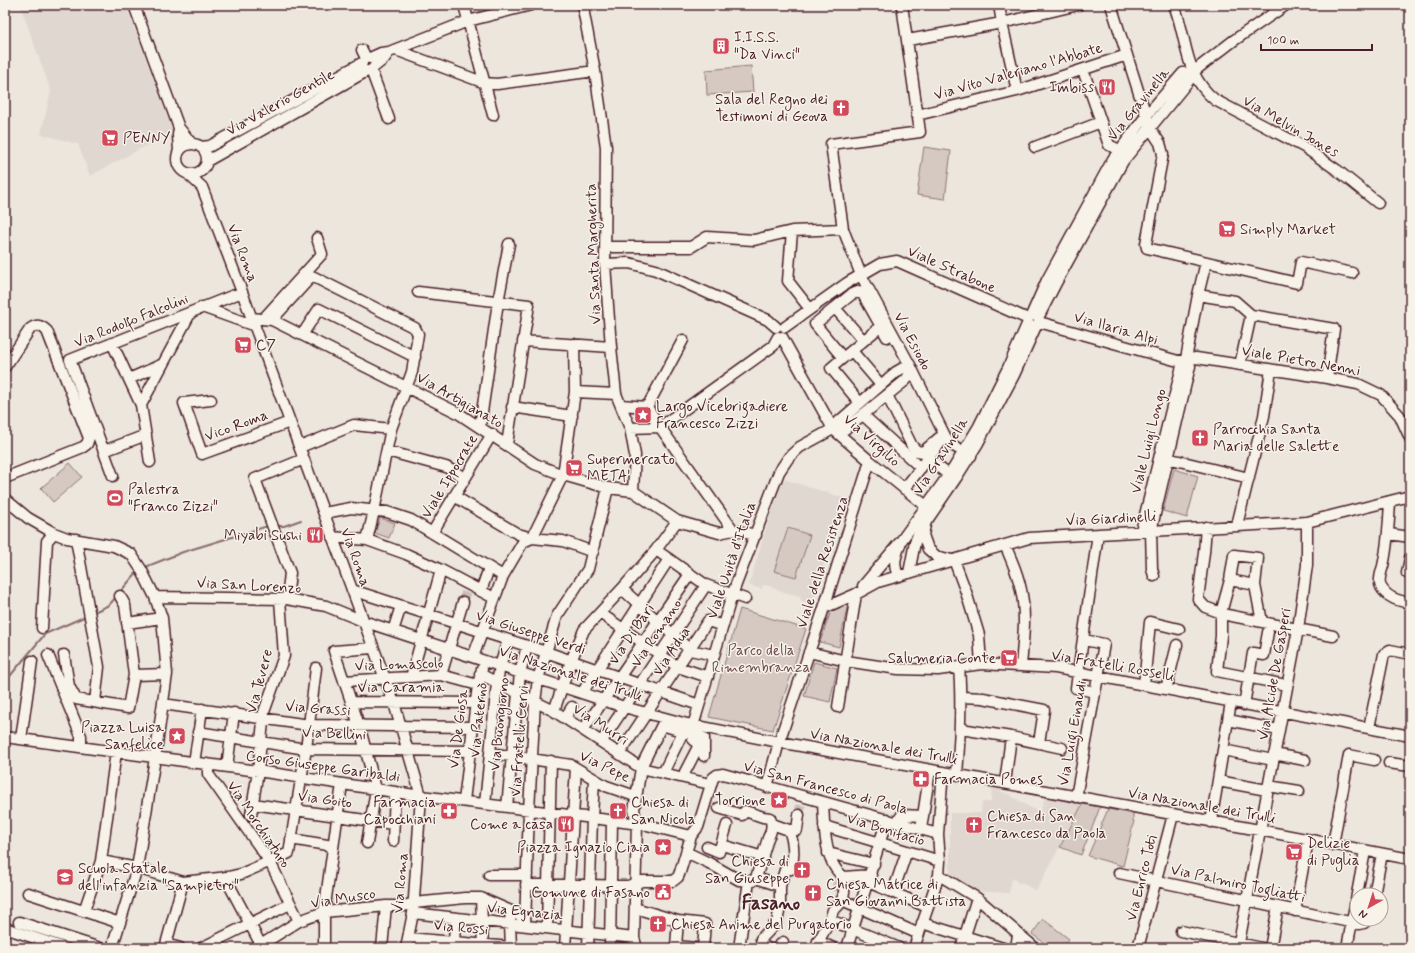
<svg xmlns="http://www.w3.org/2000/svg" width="1415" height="953" viewBox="0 0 1415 953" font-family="Mynerve,sans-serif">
<rect width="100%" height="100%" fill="#ece6dd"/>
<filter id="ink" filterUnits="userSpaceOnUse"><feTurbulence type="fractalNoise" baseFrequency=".025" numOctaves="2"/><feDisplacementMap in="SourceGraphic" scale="8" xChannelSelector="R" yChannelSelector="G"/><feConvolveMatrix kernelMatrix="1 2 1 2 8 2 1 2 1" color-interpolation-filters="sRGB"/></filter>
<g filter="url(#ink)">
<path fill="#e0d7d0" d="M 20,5 L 126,5 L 173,131 L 90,176 L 78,144 L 41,134 L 51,91 Z
M 783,479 L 844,498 L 812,604 L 800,600 L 801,596 L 779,591 L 770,586 L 763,585 L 762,589 L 749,585 L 778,489 Z
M 992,786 L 1001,788 L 1001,792 L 1012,795 L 1011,796 L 1040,813 L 1045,796 L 1083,803 L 1036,891 L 1021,882 L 1020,884 L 1012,878 L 1009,893 L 974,891 L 950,876 L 950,813 L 981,813 L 982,802 L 991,802 Z"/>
<path fill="#d5c9c2" stroke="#907476" d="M 751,66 L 753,92 L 707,95 L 706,70 Z
M 924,147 L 951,151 L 945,199 L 917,195 Z
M 70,463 L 82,477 L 53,502 L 41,488 Z
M 1174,469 L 1198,476 L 1187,518 L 1163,511 Z
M 380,518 L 395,523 L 389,538 L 375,533 Z
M 788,528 L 810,535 L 796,577 L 774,571 Z
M 848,603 L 839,647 L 820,642 L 831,611 Z
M 740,609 L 806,629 L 773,730 L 709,717 Z
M 814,662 L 837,668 L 830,702 L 804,696 Z
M 1083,803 L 1100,806 L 1096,818 L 1081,855 L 1060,847 Z
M 1108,809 L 1133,814 L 1133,821 L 1134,821 L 1123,866 L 1088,856 Z
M 1043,919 L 1069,939 L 1062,948 L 1051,948 L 1032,934 Z"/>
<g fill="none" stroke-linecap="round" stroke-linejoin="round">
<path stroke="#896c6f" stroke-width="2" d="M 277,526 L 284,526 L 301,520
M 143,568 L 183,552 L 268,526
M 120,592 L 138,571
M 94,612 L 109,605 L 117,596
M 5,682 L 45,634 L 84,617"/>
<path stroke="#ccbeb9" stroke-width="10" stroke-dasharray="10 5" stroke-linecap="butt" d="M 463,602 L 467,590
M 799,815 L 801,805
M 834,906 L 838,881"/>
<defs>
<path id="minor" d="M 134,5 L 179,128
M 464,5 L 493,115
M 584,5 L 584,14 L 595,71 L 606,147 L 605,264 L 611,347 L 616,394 L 630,428 L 635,455 L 633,491
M 902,5 L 920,132 L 831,144 L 843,229 L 861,275 L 911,367 L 947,440 L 952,445 L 971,456
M 999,5 L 1002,23 L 1017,91
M 1111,5 L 1150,128 L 1160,143 L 1163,154 L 1146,244 L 1147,248 L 1297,283 L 1301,262 L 1352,273
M 1174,5 C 1188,40 1183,74 1215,100 L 1304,147 L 1337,170 L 1378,203
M 908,40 L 1002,23 L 1078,5
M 362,50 L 366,58
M 396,50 L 485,83 L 497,84 L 595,71
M 389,52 L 468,21 L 531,5
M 370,58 L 381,53 L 389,52 L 384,59 L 374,67
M 371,70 L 389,119
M 1083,70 L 1109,145 L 1119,150
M 1193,72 L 1233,41 L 1286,5
M 917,115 L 1017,91 L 1127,55
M177 159a15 15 0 1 1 30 0a15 15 0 1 1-30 0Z
M 201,147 L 210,146 L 362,63
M 1035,147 L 1101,122
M 179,152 L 178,135 L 179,128 L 192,144
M 207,161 L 367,71
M 188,174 L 202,187 L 242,292 L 394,703 L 421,796 L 413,913 L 406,948
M 792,231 L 788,281 L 810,309
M 606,247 L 691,247 L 707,237 L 754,240 L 792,231 L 843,229
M 605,264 L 629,263 L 656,270 L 768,320 L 776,327
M 418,292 L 529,305 L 507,444
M 1198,295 L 1235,301 L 1251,315 L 1334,329 L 1327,378
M 202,307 L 255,326
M 835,308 L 863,340
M 1031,316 L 1047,280 L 1113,159 L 1146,116 L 1183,73 L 1193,72
M 252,318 L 272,320 L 458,413 L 535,464 L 563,475 L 608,488 L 633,491 L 677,521 L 719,533 L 733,530 L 756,535
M 1038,318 L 1057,281 L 1123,161 L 1190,79 L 1193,72
M 263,319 L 322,254 L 317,238
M 272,320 L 312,276 L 415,328 L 418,334 L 412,372 L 391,429 L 374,511 L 367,540
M 1039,322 L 1178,361 L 1196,358 L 1327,378 L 1358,384 L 1381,395 L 1400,416 L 1410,438
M 785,327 L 847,283 L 880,264 L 897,261 L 1028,319
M 302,335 L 319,309 L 415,357
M 782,337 L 833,429 L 870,461 L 931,510
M 523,341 L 611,347
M 112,343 L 141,405 L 150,462
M 852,351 L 881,385
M 843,358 L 815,324 L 852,294 L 861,291 L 887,337
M 1240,365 L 1251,315
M 5,367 L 30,329 C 37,324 41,325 47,331 L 89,438 L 87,444 L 83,447 L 5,478
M 129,379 L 163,364
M 575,392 L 616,394
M 887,395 L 912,446 L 917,451
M 211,400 L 184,403 L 202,454 L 290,422
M 860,403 L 831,368 L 881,326
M 141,405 L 191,312
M 621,405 L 647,407 L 660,427 L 733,530
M 512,407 L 572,416
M 647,407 L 683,340
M 863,415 L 921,468
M 480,426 L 498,302 L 509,244
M 660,427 L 773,346 L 778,337
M 630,428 L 660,427
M 300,447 L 354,425 L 391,429
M 104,451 L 146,435
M 387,451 L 446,467 L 465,478
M 917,451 L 923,452 L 939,438
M 1163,457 L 1249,478
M 928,459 L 949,475
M 113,476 L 70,360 L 242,292
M 904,489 L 945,437
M 454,496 L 518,534 L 532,538 L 563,541 L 593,552
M 5,499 L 28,518 L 54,533 L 67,538 L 114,546 L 131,554 L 141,569 L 155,597 L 162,618 L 167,674 L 155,758 L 137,868 L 112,948
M 1390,501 C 1389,523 1388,544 1383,566 C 1381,572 1378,582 1381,587 C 1387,598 1399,601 1410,603
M 324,513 L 351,508 L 387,512 L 411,520 L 503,576
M 925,525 L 923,535 L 928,549 L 936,556 L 952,560
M 1237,525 L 1264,416 L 1271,370
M 1206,527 L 1204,552 L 1198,599 L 1205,607 L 1227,615 L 1333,636
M 1141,531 L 1182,366 L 1186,359 L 1198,295 L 1206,262
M 432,533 L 492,434
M 1389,534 L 1410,537
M 332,537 L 367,540 L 406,554 L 441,570 L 494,598
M 76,539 L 99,667 L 95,702
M 1005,545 C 1012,561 1019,577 1022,595 C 1026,617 1023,643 1021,666
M 656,550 L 706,585 L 745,599
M 1410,558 L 1407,573 L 1410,574
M 954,560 L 966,592 L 979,635 L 981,664
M 909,573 L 915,542 L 919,532 L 956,478 L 978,443 L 1014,375 L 1036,326
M 899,576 C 892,566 896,555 900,545
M 1154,576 L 1152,569 L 1151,531 L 1190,366 L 1186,359
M 1230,580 L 1255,585
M 863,586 L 901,541 L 953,469 L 979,426 L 1008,368 L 1028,322
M 622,589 L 690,650 L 714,655
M 352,590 L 546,652 L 699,705
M 481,591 L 489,568
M 155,597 L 287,599 L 326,606 L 363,621 L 624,707 L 687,724 L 779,742 L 1259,830 L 1410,859
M 287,599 L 290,573 L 255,479 L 304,459
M 824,608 L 856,594 L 878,582 L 1029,538 L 1307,522 L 1410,496
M 600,613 L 678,667 L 708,677
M 1262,622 L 1255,585 L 1258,558 L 1234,555 L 1230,580 L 1221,613 L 1221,636 L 1217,671 L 1286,685
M 127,623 L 162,618
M 42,628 L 47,541 L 54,533
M 393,631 L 401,606
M 809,652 L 846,661 L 898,669 L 938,670 L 981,664 L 1056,668 L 1410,736
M 48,655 L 81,736 L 81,747
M 64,655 L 69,686 L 76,699 L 128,708 L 134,675 L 125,605 L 120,596
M 473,657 L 503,576 L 523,542 L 532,538 L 563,475 L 575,392 L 574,344
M 480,674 L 554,711 L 641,768 L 710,784
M 134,675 L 167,674
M 441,675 L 463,602
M 411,677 L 441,570
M 344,681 L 441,675 L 478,685
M 1144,685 L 1150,622 L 1179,629
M 1166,689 L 1177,645
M 1095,692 L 1076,688 L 1098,534
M 582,693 L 669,559
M 962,697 L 983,698 L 1044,710 L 1039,743
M 351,702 L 476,703
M 163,704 L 309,725 L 473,727
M 1244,705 L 1253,653 L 1264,655 L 1268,632
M 838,707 L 856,594
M 554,711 L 571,661 L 584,630 L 622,589 L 656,550 L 677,521
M 565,718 L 572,707
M 1228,720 L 1279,730
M 693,726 L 732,595 L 779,472 L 789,457 L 800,447 L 833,429 L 836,424 L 896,372 L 903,368 L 911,367 L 909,375 L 906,380 L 845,429 L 840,431 L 833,429
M 1369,728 L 1384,654 L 1390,650 L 1410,654
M 961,729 L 1011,737 L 1062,748
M 583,730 L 690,574
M 198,732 L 306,749 L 470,751
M 5,737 L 258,771 L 421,796 L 647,825 L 691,836 L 680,872 L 678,877 L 673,881 L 642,881 L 628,886 L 590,885 L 526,885
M 604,738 L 706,585
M 704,738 L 704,756
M 21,739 L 32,661
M 622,750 L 708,621 L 723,626
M 1223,750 L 1273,760
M 490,753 L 571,765 L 606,786 L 635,796
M 1274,754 L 1305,760
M 194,763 L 202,709
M 643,763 L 662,725 L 704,738
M 1389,763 L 1410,766
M 208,765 L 208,774 L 270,862 L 299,921
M 227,767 L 234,713
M 665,769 L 683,732
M 685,772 L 699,745 L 693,739 L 692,734
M 957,774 C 960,738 962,704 959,667
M 1218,781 L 1267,790
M 1005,783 L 1011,737
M 1268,786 L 1299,791
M 767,787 L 779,742 L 824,608 L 870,461
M 1076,797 L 1104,644 L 1084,640
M 464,801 L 478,685 L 482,669
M 253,804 L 393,824
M 485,804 L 497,683 L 500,666 L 508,640
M 507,807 L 520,673 L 527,646
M 719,808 L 742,815 L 745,811 L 763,817 L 770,818 C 773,825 772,831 768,838 L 756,878
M 251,815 L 258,771 L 264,712 L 284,656 L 280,599
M 897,822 L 902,815 L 923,816
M 1211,822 L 1231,702
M 772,824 L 789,830 L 797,830 L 799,815
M 824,826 L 940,861
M 921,829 L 930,770
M 691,836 L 698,827 L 713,778 L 717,775 L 723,774 L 938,834
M 291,839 L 333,846
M 393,841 L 395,792
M 367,843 L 376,789 L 359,725 L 334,651 L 373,648
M 722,845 L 763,857
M 1333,845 L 1349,755 L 1374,760
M 707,847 L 719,852 L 727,825
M 686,852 L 709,863 L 739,880 L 753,881 L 756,878
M 828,853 L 874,864
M 101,861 L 137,868 L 183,882 L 228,877 L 241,874 L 289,853 L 306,749 L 316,668
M 1119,873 L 1359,924 L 1364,923 L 1368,919
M 489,875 L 527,875
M 939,875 L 977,898 L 1035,948
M 225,877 L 261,945
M 844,877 L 871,875
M 756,878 L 780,886
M 868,882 L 927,907
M 893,892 L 907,851
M 28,893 L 120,923
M 1374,895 L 1382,854
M 481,898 L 483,948
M 842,900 L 919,934
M 635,908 L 678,921 L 705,924 L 703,948
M 84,911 L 101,861 L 116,752
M 1295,911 L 1308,840
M 413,913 L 634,938
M 830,920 L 899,948
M 678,921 L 676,946 L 696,948
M 19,922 L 100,948
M 922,923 L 1003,948
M 525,925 L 529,810 L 535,702 L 538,679 L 557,616 L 588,569 L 608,488
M 5,928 L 65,948
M 547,928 L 551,761
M 1181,931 L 1262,948
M 408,938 L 511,947
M 818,941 L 833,948
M 166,944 L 180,948
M 165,948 L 183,882
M 201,948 L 290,904
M 256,948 L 299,921 L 324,912 L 386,906 L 404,906 L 414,903 L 465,898 L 481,898 L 511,911
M 324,948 L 324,912 L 342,784
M 382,948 L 386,906
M 454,948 L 455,918
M 511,948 L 510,924 L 511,911 L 525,918
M 565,948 L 576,768
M 588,948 L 592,818 L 594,780
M 610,948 L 612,821
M 637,948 L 634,938 L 637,824 L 634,810 L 641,768
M 739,948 L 749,881
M 767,948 L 762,944 L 761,939 L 777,922 L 780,907 L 780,886 L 785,870 L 791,869 C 795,855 794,843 789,830
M 777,948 L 783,942
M 815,948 L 830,920 L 833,910 C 845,903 845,890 844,877 C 824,864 824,823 823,802
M 847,948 L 887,819
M 914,948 L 939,875 L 940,861 L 938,834 L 943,772
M 961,948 L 977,898
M 1016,948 L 1018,935
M 1138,948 L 1173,815
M 1238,948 L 1298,629 L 1307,565 L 1307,522
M 1270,948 L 1278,907
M 1347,948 L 1365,851"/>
</defs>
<use href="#minor" stroke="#4a1f2b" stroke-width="13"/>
<use href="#minor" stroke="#f7f3e8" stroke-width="10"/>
</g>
</g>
<defs>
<symbol id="building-square" viewBox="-11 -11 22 22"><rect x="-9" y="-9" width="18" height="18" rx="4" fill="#d1495b" stroke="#f7f3e8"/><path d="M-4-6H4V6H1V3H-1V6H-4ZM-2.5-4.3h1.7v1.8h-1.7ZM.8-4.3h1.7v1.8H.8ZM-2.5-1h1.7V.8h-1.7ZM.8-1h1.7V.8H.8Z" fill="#fff"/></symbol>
<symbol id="restaurant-square" viewBox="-11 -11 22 22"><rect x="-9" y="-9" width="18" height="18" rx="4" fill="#d1495b" stroke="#f7f3e8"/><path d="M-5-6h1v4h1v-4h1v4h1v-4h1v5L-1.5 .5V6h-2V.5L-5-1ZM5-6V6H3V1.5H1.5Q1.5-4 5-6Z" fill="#fff"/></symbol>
<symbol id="church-square" viewBox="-11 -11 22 22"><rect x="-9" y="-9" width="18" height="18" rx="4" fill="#d1495b" stroke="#f7f3e8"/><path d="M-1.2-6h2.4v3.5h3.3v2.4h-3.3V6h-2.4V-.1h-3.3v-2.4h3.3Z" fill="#fff"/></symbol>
<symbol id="supermarket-square" viewBox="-11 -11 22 22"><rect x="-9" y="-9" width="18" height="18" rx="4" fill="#d1495b" stroke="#f7f3e8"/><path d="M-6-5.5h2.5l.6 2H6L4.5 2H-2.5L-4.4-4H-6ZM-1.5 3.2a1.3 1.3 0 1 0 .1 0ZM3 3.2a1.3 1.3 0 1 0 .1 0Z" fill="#fff"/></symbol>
<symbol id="sight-square" viewBox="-11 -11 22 22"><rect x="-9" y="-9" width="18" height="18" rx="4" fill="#d1495b" stroke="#f7f3e8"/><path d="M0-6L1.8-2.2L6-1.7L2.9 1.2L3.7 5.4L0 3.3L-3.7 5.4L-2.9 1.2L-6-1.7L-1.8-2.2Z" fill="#fff"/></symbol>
<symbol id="stadium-square" viewBox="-11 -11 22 22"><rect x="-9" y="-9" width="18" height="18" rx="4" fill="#d1495b" stroke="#f7f3e8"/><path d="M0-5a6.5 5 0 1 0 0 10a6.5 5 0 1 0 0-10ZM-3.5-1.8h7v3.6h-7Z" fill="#fff"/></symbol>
<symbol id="pharmacy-square" viewBox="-11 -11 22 22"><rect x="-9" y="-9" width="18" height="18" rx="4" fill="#d1495b" stroke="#f7f3e8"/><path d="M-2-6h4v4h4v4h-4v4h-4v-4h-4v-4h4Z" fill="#fff"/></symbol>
<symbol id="school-square" viewBox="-11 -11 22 22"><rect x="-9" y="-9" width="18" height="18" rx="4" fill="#d1495b" stroke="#f7f3e8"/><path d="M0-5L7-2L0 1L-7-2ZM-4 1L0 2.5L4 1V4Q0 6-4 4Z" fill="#fff"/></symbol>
<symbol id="civic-square" viewBox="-11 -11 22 22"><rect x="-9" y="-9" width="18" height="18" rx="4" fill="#d1495b" stroke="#f7f3e8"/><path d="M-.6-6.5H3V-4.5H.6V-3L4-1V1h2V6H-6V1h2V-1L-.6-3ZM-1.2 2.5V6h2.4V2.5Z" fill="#fff"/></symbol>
</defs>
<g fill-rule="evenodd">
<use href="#building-square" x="711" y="36" width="20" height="20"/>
<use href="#restaurant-square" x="1097" y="77" width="20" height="20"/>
<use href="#church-square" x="831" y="98" width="20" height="20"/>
<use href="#supermarket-square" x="100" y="128" width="20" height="20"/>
<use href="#supermarket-square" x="1217" y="219" width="20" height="20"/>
<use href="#supermarket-square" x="233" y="335" width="20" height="20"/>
<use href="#sight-square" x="633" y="405" width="20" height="20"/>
<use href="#church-square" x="1190" y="428" width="20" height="20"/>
<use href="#supermarket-square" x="564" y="458" width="20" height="20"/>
<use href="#stadium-square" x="105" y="488" width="20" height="20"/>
<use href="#restaurant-square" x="305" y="525" width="20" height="20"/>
<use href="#supermarket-square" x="999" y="648" width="20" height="20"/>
<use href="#sight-square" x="167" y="726" width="20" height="20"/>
<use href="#pharmacy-square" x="911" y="769" width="20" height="20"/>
<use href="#sight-square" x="769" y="790" width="20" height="20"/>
<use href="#pharmacy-square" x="439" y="801" width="20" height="20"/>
<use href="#church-square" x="608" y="801" width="20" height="20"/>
<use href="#restaurant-square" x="556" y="814" width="20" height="20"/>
<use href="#church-square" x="964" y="815" width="20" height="20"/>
<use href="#sight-square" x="653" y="837" width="20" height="20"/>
<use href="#supermarket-square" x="1284" y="842" width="20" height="20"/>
<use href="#church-square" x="792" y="860" width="20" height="20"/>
<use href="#school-square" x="55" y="867" width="20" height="20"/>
<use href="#civic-square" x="653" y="882" width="20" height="20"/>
<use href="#church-square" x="803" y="883" width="20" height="20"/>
<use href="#church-square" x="648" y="914" width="20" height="20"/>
</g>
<g text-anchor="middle" stroke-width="3" stroke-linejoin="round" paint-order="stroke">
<g font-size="15" fill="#4a1f2b" stroke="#f7f3e8" text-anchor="start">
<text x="734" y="42">I.I.S.S.<tspan x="734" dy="17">"Da Vinci"</tspan></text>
<text x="1094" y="92" text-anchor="end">Imbiss</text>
<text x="828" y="104" text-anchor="end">Sala del Regno dei<tspan x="828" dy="17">Testimoni di Geova</tspan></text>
<text x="123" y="143">PENNY</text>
<text x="1240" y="234">Simply Market</text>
<text x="256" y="350">C7</text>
<text x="656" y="411">Largo Vicebrigadiere<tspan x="656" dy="17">Francesco Zizzi</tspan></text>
<text x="1213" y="434">Parrocchia Santa<tspan x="1213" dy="17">Maria delle Salette</tspan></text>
<text x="587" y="464">Supermercato<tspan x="587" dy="17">META'</tspan></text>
<text x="128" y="494">Palestra<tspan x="128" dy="17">"Franco Zizzi"</tspan></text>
<text x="302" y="540" text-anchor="end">Miyabi Sushi</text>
<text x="996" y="663" text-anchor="end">Salumeria Conte</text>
<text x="164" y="732" text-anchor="end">Piazza Luisa<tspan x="164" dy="17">Sanfelice</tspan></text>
<text x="934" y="784">Farmacia Pomes</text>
<text x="766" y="805" text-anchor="end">Torrione</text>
<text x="436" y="807" text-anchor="end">Farmacia<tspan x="436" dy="17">Capocchiani</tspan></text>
<text x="631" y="807">Chiesa di<tspan x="631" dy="17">San Nicola</tspan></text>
<text x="987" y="821">Chiesa di San<tspan x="987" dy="17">Francesco da Paola</tspan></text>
<text x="553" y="829" text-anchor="end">Come a casa</text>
<text x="1307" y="848">Delizie<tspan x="1307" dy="17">di Puglia</tspan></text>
<text x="650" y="852" text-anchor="end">Piazza Ignazio Ciaia</text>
<text x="789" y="866" text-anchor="end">Chiesa di<tspan x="789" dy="17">San Giuseppe</tspan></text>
<text x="78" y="873">Scuola Statale<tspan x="78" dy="17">dell'infanzia "Sampietro"</tspan></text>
<text x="826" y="889">Chiesa Matrice di<tspan x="826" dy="17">San Giovanni Battista</tspan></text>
<text x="650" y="897" text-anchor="end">Comune di Fasano</text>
<text x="671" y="929">Chiesa Anime del Purgatorio</text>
</g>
<g font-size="15" fill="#4a1f2b" stroke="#f7f3e8">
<text transform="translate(1018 71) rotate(-16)" y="5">Via Vito Valeriano l'Abbate</text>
<text transform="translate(280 102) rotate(-29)" y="5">Via Valerio Gentile</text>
<text transform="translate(1138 104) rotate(-51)" y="5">Via Gravinella</text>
<text transform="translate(1291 126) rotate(30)" y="5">Via Melvin Jones</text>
<text transform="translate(243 253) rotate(69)" y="5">Via Roma</text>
<text transform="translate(593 254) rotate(-92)" y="5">Via Santa Margherita</text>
<text transform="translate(952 269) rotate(24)" y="5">Viale Strabone</text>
<text transform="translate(131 320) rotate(-22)" y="5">Via Rodolfo Falcolini</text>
<text transform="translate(1116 328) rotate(16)" y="5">Via Ilaria Alpi</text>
<text transform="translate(913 341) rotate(62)" y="5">Via Esiodo</text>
<text transform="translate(1301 360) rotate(10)" y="5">Viale Pietro Nenni</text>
<text transform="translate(460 400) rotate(30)" y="5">Via Artigianato</text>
<text transform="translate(236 425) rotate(-20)" y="5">Vico Roma</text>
<text transform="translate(872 440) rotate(42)" y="5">Via Virgilio</text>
<text transform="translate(1148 441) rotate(-76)" y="5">Viale Luigi Longo</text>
<text transform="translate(940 456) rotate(-57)" y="5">Via Gravinella</text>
<text transform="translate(449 476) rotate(-59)" y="5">Viale Ippocrate</text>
<text transform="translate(1111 518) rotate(-3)" y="5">Via Giardinelli</text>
<text transform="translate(356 557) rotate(70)" y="5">Via Roma</text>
<text transform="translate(731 560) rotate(-71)" y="5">Viale Unità d'Italia</text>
<text transform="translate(822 562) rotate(-72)" y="5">Viale della Resistenza</text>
<text transform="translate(249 585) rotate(3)" y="5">Via San Lorenzo</text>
<text transform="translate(531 632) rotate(18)" y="5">Via Giuseppe Verdi</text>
<text transform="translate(656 633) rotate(-56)" y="5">Via Romano</text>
<text transform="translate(631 634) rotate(-56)" y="5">Via Di Bari</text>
<text transform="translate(671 651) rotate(-56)" y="5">Via Adua</text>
<text transform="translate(399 664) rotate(-2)" y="5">Via Lomascolo</text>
<text transform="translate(1113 665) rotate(10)" y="5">Via Fratelli Rosselli</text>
<text transform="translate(571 673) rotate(18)" y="5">Via Nazionale dei Trulli</text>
<text transform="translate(1274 674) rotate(-80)" y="5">Via Alcide De Gasperi</text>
<text transform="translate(259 681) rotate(-75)" y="5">Via Tevere</text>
<text x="401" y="692">Via Caramia</text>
<text transform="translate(318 708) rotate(4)" y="5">Via Grassi</text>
<text transform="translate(478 720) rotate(-84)" y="5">Via Paternò</text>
<text transform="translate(499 724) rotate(-84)" y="5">Via Buongiorno</text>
<text transform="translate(601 724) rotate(33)" y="5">Via Murri</text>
<text transform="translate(458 729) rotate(-83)" y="5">Via De Giosa</text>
<text transform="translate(334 733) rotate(2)" y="5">Via Bellini</text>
<text transform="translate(1072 733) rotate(-80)" y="5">Via Luigi Einaudi</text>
<text transform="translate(519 741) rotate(-86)" y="5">Via Fratelli Cervi</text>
<text transform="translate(884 746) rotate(10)" y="5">Via Nazionale dei Trulli</text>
<text transform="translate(323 766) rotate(8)" y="5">Corso Giuseppe Garibaldi</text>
<text transform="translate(605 766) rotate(26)" y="5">Via Pepe</text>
<text transform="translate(826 787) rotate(15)" y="5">Via San Francesco di Paola</text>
<text transform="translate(325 799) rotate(8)" y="5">Via Goito</text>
<text transform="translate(1202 805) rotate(10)" y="5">Via Nazionale dei Trulli</text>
<text transform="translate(259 824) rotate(56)" y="5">Via Morchiaturo</text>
<text transform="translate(886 829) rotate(17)" y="5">Via Bonifacio</text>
<text transform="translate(1141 878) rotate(-76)" y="5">Via Enrico Toti</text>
<text transform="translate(400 883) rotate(-85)" y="5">Via Roma</text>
<text transform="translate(1238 883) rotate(12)" y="5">Via Palmiro Togliatti</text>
<text transform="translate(343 898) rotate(-9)" y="5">Via Musco</text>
<text transform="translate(525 911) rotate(6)" y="5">Via Egnazia</text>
<text transform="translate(461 927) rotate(5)" y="5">Via Rossi</text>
</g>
<g font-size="15" fill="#6d4a51" stroke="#f7f3e8">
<text x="761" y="655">Parco della<tspan x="761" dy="17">Rimembranza</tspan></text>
</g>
<g font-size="19" font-weight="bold" fill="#4a1f2b" stroke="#f7f3e8">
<text x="771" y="909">Fasano</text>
</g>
</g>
<rect width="1415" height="953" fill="none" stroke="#f7f3e8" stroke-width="20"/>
<rect x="10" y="10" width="1395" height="933" fill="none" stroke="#4a1f2b" stroke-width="1.5" filter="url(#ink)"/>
<g transform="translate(1369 907) rotate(219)"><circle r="19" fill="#f7f3e8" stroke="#b29e9c"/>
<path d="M0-3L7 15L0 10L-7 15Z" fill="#d1495b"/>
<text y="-6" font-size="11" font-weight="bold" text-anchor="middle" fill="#4a1f2b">N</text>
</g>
<path d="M1261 44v6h111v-6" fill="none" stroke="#4a1f2b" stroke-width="2"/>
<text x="1267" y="44" font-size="12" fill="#4a1f2b" stroke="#f7f3e8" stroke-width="3" paint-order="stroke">100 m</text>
</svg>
